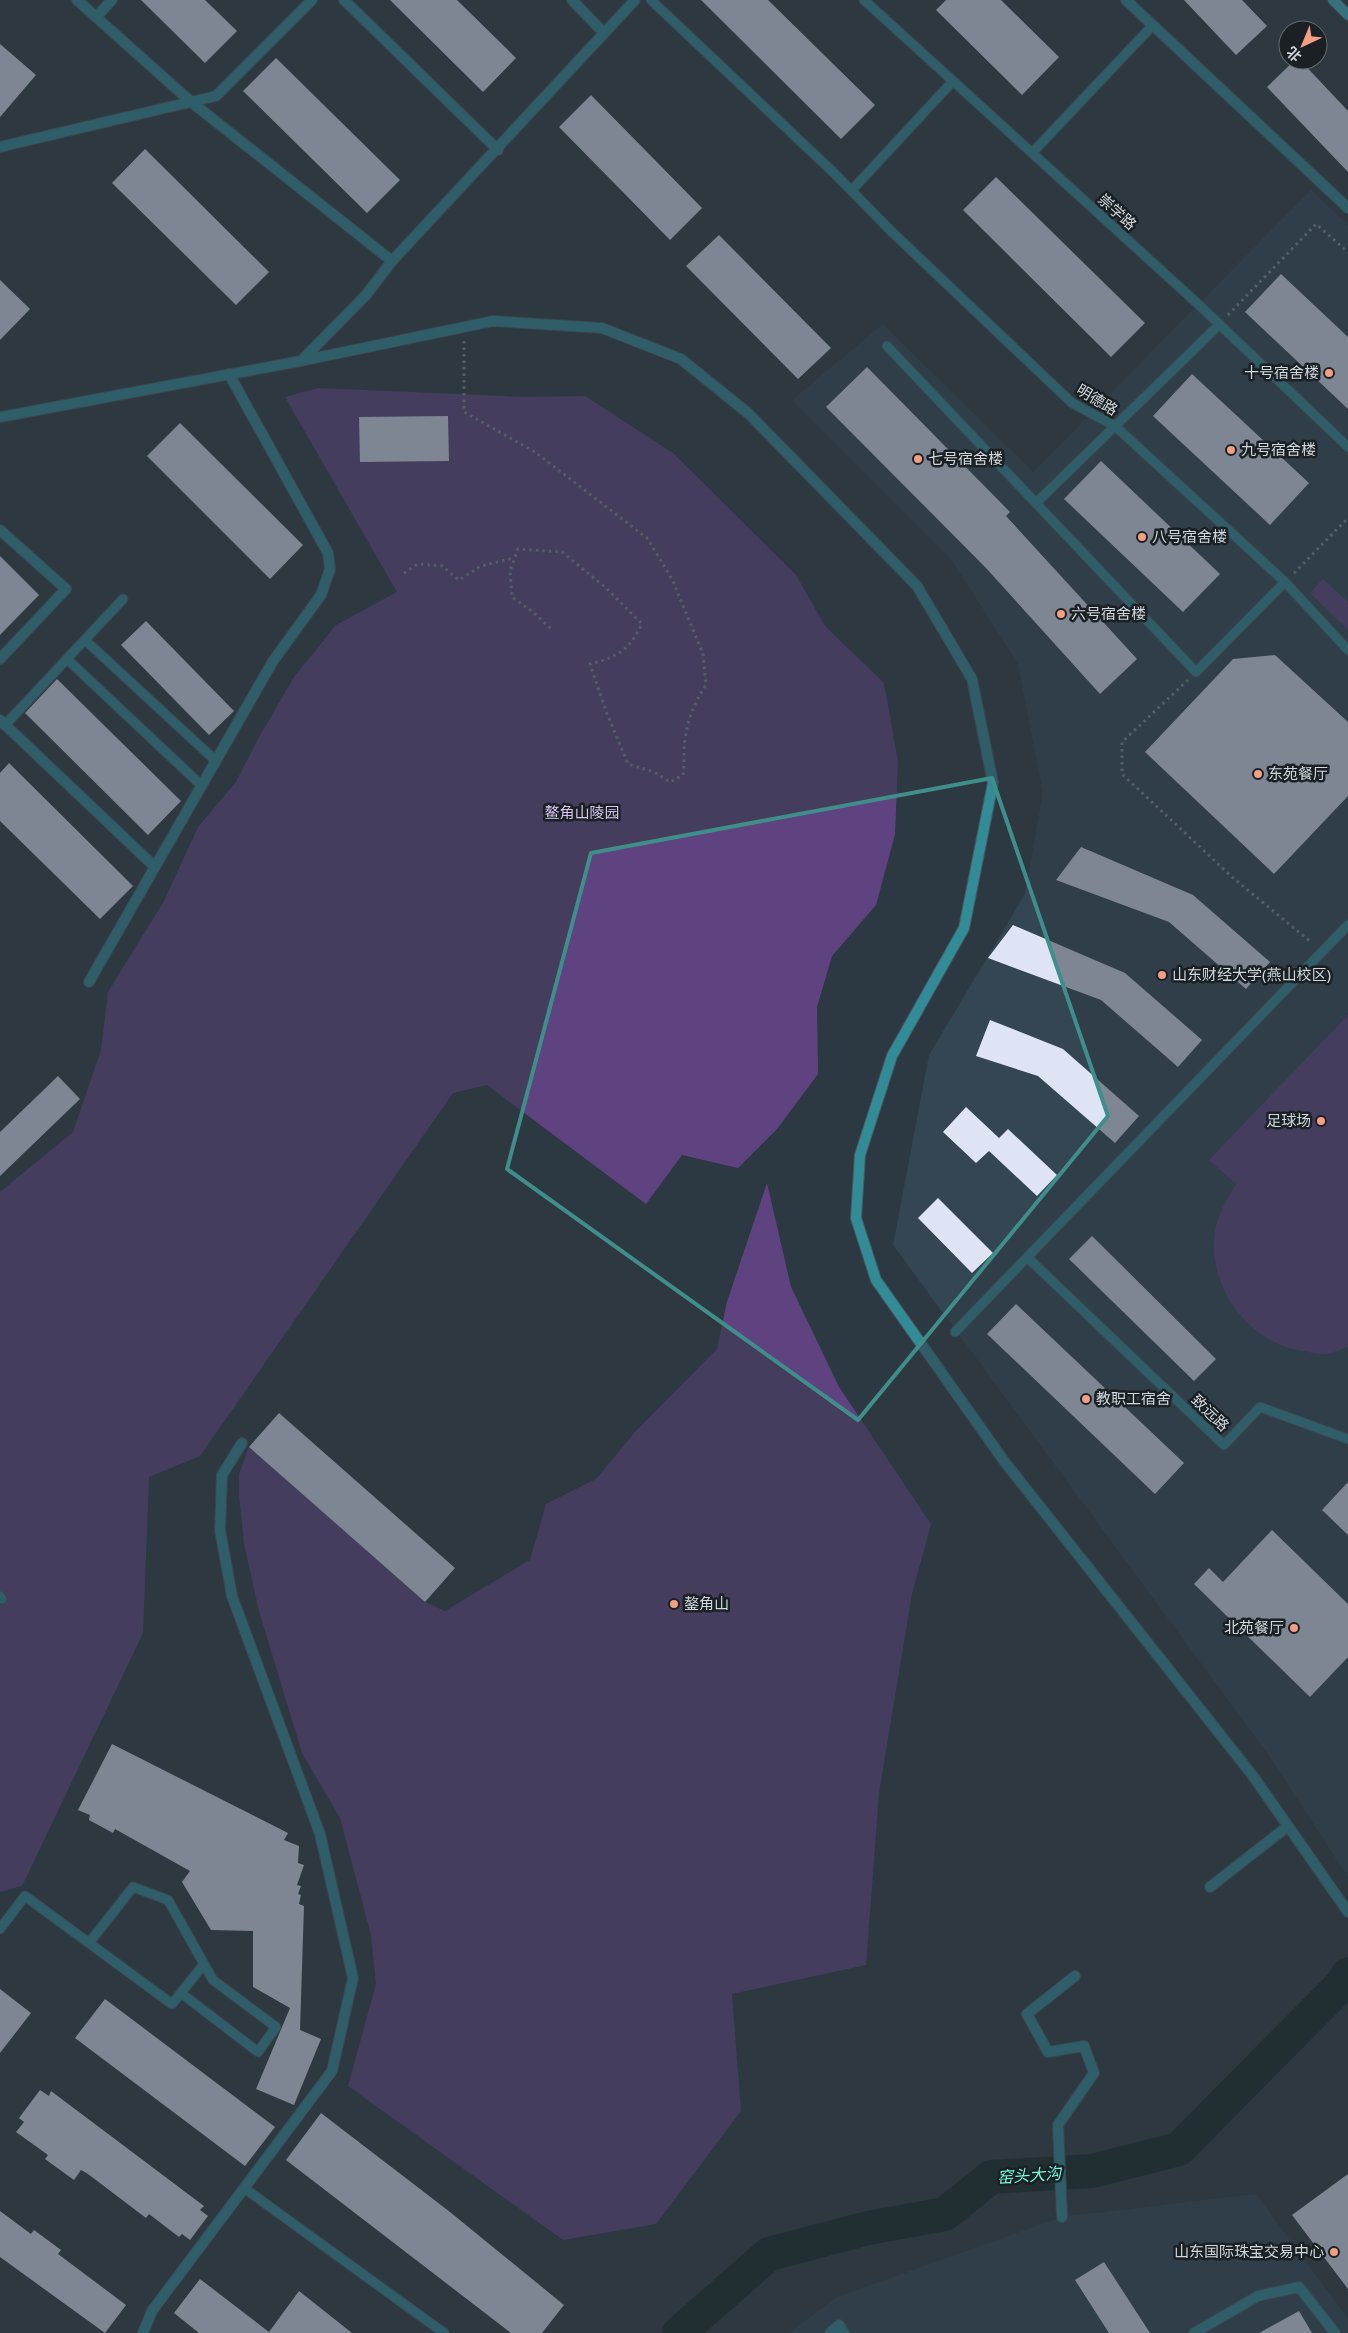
<svg xmlns="http://www.w3.org/2000/svg" width="1348" height="2333" viewBox="0 0 1348 2333" font-family="'Noto Sans','Noto Sans SC',sans-serif">
<rect width="100%" height="100%" fill="#2d3942"/>
<path fill="#344652" d="M 1311,190 L 1348,225 L 1348,1877 L 1270,1757 L 893,1245 L 929,1055 L 1025,894 L 1043,793 L 1018,664 L 951,559 L 792,400 L 883,324 L 1033,472 Z
M 1256,2194 L 1348,2319 L 1348,2333 L 789,2333 L 837,2297 L 1062,2217 Z"/>
<path fill="#5f4381" d="M 318,388 L 527,397 L 585,396 L 673,453 L 796,575 L 825,626 L 884,683 L 898,762 L 895,834 L 876,905 L 832,956 L 817,1007 L 818,1074 L 777,1129 L 738,1168 L 682,1155 L 646,1204 L 487,1085 L 453,1093 L 200,1456 L 149,1477 L 143,1633 L 22,1886 L 0,1892 L 0,1192 L 73,1132 L 101,1050 L 108,992 L 164,901 L 198,827 L 236,782 L 258,739 L 294,677 L 336,625 L 397,592 L 285,397 Z
M 1323,579 L 1348,602 L 1348,630 L 1310,593 Z
M 1348,1015 L 1348,1347 C 1341,1349 1333,1353 1326,1354 C 1319,1355 1310,1352 1303,1351 C 1252,1343 1212,1294 1214,1241 C 1215,1218 1226,1200 1238,1181 L 1235,1183 L 1209,1160 Z
M 767,1183 L 791,1287 L 839,1387 L 931,1524 L 912,1594 L 879,1793 L 866,1965 L 732,1994 L 741,2111 L 656,2224 L 563,2240 L 348,2086 L 376,1984 L 371,1935 L 340,1818 L 302,1753 L 259,1611 L 244,1544 L 239,1494 L 239,1474 L 249,1447 L 425,1602 L 445,1611 L 530,1560 L 546,1504 L 596,1479 L 635,1432 L 717,1349 L 727,1302 Z"/>
<g fill="none" stroke-linecap="round" stroke-linejoin="round">
<path stroke="#132520" stroke-width="34" d="M 679,2333 L 769,2254 L 868,2228 L 945,2214 L 991,2177 L 1092,2171 L 1179,2149 L 1343,1983 L 1348,1974"/>
</g>
<path fill="#dee4f3" d="M 141,0 L 205,0 L 237,31 L 205,63 Z
M 390,0 L 457,0 L 516,58 L 483,92 Z
M 701,0 L 768,0 L 875,105 L 841,139 Z
M 946,0 L 1001,0 L 1059,57 L 1022,95 L 936,10 Z
M 1184,0 L 1242,0 L 1267,26 L 1236,55 Z
M 0,44 L 36,75 L 0,117 Z
M 276,58 L 400,180 L 367,213 L 243,91 Z
M 1295,60 L 1300,60 L 1348,111 L 1348,172 L 1267,87 Z
M 591,95 L 702,208 L 670,240 L 559,127 Z
M 145,149 L 269,272 L 236,305 L 112,183 Z
M 996,177 L 1145,323 L 1111,357 L 963,210 Z
M 719,235 L 831,348 L 798,379 L 686,266 Z
M 1281,274 L 1348,337 L 1348,409 L 1245,312 Z
M 0,280 L 30,309 L 0,340 Z
M 867,367 L 1010,512 L 1006,516 L 1137,659 L 1100,694 L 986,568 L 826,407 Z
M 1192,374 L 1309,483 L 1270,525 L 1153,416 Z
M 448,416 L 449,461 L 360,462 L 359,417 Z
M 180,423 L 303,545 L 270,579 L 147,456 Z
M 1101,461 L 1220,574 L 1183,612 L 1064,499 Z
M 0,556 L 39,595 L 0,635 Z
M 146,621 L 234,711 L 209,735 L 121,645 Z
M 1275,655 L 1348,722 L 1348,796 L 1274,874 L 1145,752 L 1233,659 Z
M 57,679 L 181,801 L 148,835 L 25,713 Z
M 9,763 L 133,886 L 100,919 L 0,821 L 0,773 Z
M 1081,847 L 1193,895 L 1270,962 L 1246,989 L 1169,922 L 1056,880 Z
M 1013,925 L 1125,973 L 1202,1040 L 1178,1067 L 1101,1000 L 988,958 Z
M 990,1020 L 1063,1049 L 1139,1116 L 1115,1143 L 1038,1076 L 976,1056 Z
M 58,1076 L 80,1099 L 0,1176 L 0,1132 Z
M 966,1107 L 999,1138 L 1008,1129 L 1057,1175 L 1037,1196 L 989,1151 L 976,1163 L 943,1132 Z
M 938,1198 L 993,1253 L 972,1273 L 918,1218 Z
M 1092,1236 L 1216,1359 L 1194,1381 L 1069,1259 Z
M 1016,1304 L 1184,1463 L 1155,1494 L 987,1334 Z
M 279,1413 L 455,1568 L 425,1602 L 249,1447 Z
M 1348,1482 L 1348,1535 L 1322,1510 Z
M 1272,1530 L 1348,1604 L 1348,1657 L 1310,1697 L 1194,1584 L 1209,1568 L 1223,1582 Z
M 112,1744 L 288,1833 L 284,1840 L 299,1846 L 298,1863 L 304,1865 L 297,1885 L 301,1886 L 298,1894 L 301,1895 L 299,1904 L 304,1906 L 300,2030 L 321,2039 L 294,2105 L 256,2089 L 290,2008 L 253,1987 L 253,1931 L 211,1930 L 182,1882 L 190,1871 L 115,1829 L 113,1833 L 89,1820 L 90,1815 L 78,1810 Z
M 0,1989 L 31,2013 L 0,2053 Z
M 105,1999 L 275,2127 L 245,2166 L 75,2038 Z
M 40,2090 L 49,2096 L 51,2091 L 204,2206 L 200,2210 L 208,2216 L 190,2240 L 182,2234 L 179,2237 L 149,2214 L 146,2218 L 88,2174 L 81,2170 L 74,2180 L 45,2159 L 48,2155 L 16,2132 L 24,2122 L 19,2118 Z
M 321,2113 L 450,2212 L 564,2305 L 542,2333 L 511,2333 L 286,2160 Z
M 1348,2174 L 1348,2289 L 1292,2215 Z
M 0,2211 L 31,2234 L 34,2230 L 61,2250 L 58,2254 L 126,2305 L 105,2333 L 0,2257 Z
M 1104,2262 L 1150,2333 L 1109,2333 L 1075,2280 Z
M 200,2279 L 269,2332 L 299,2291 L 352,2333 L 199,2333 L 174,2313 Z
M 1299,2311 L 1312,2333 L 1259,2333 Z"/>
<g fill="none" stroke-linecap="round" stroke-linejoin="round">
<defs>
<path id="lane" d="M 651,0 L 833,172 L 891,231 L 1072,403 L 1115,426 L 1285,582 L 1348,650
M 864,0 L 1198,304 L 1348,447
M 1032,153 L 1153,25
M 852,190 L 953,81
M 887,346 L 1196,672 L 1285,582
M 1036,503 L 1220,324
M 85,640 L 216,761
M 67,659 L 202,786
M 5,725 L 123,599
M 1028,1258 L 1224,1445 L 1260,1407 L 1348,1439
M 955,1332 L 1348,925
M 0,1596 L 2,1599
M 0,1929 L 25,1896 L 172,2004 L 204,1964 L 168,1900 L 133,1887 L 89,1943
M 181,1993 L 258,2052 L 276,2027 L 213,1980 L 204,1964
M 244,2188 L 444,2333"/>
<path id="street" d="M 77,0 L 190,101 L 392,261
M 344,0 L 498,150
M 572,0 L 604,33
M 1126,0 L 1348,208
M 96,17 L 112,0
M 0,147 L 216,96 L 312,0
M 301,361 L 493,321 L 602,328 L 681,359 L 749,414 L 917,586 L 972,679 L 993,783 L 964,928 L 892,1056 L 860,1155 L 856,1218 L 876,1280 L 1004,1461 L 1253,1776 L 1348,1912
M 0,417 L 301,361 L 366,295 L 392,261 L 635,0
M 0,530 L 66,589 L 0,659
M 0,720 L 155,867
M 89,982 L 273,661 L 321,595 L 330,569 L 328,553 L 229,374
M 1210,1887 L 1288,1826
M 1062,2217 L 1058,2125 L 1094,2073 L 1084,2046 L 1048,2052 L 1027,2014 L 1075,1976
M 143,2333 L 152,2311 L 332,2071 L 353,1978 L 320,1834 L 232,1596 L 220,1530 L 222,1475 L 242,1443
M 830,2333 L 839,2325 L 844,2333
M 1194,2333 L 1258,2296 L 1299,2287 L 1335,2333"/>
<path id="secondary" d="M 1333,0 L 1348,15"/>
</defs>
<use href="#lane" stroke="#4a565e" stroke-width="11"/>
<use href="#street" stroke="#4a565e" stroke-width="12"/>
<use href="#secondary" stroke="#4a565e" stroke-width="12"/>
<path stroke="#848d94" stroke-width="3" stroke-dasharray="2.5 4" stroke-linecap="butt" d="M 1228,315 L 1316,224 L 1348,252
M 464,341 L 464,412 L 535,452 L 647,538 L 672,579 L 703,654 L 706,685 C 695,701 688,719 685,739 C 683,751 685,763 683,775 L 670,782 L 654,772 L 628,764 L 606,711 L 590,664 C 618,657 629,650 642,624 L 605,587 L 562,552 L 518,549 L 510,571 L 512,597 L 533,612 L 552,630
M 404,573 L 418,564 L 442,566 L 459,580 L 481,566 L 514,558
M 1294,573 L 1348,518
M 1188,680 L 1122,742 L 1122,774 L 1232,877 L 1312,943"/>
<use href="#lane" stroke="#328c98" stroke-width="9"/>
<use href="#street" stroke="#328c98" stroke-width="10"/>
<use href="#secondary" stroke="#45b7c7" stroke-width="10"/>
</g>
<path d="M0 0H1348V2333H0ZM 992,778 L 1108,1116 L 858,1420 L 507,1169 L 591,853 Z" fill="#2d3942" fill-opacity=".55" fill-rule="evenodd"/>
<path fill="none" stroke="#3f8e8a" stroke-width="4" stroke-linejoin="round" d="M 992,778 L 1108,1116 L 858,1420 L 507,1169 L 591,853 Z"/>
<g fill="#f39f83" stroke="#1a2024" stroke-width="2">
<circle cx="1329" cy="373" r="5"/>
<circle cx="1231" cy="450" r="5"/>
<circle cx="918" cy="459" r="5"/>
<circle cx="1142" cy="537" r="5"/>
<circle cx="1061" cy="614" r="5"/>
<circle cx="1258" cy="774" r="5"/>
<circle cx="1162" cy="975" r="5"/>
<circle cx="1321" cy="1121" r="5"/>
<circle cx="1086" cy="1399" r="5"/>
<circle cx="674" cy="1604" r="5"/>
<circle cx="1294" cy="1628" r="5"/>
<circle cx="1334" cy="2252" r="5"/>
</g>
<g text-anchor="middle" stroke-width="5" stroke-linejoin="round" paint-order="stroke">
<g font-size="15" fill="#d0d8dd" stroke="#1a2024">
<text transform="translate(1117 212) rotate(42)" y="5">崇学路</text>
<text transform="translate(1097 400) rotate(31)" y="5">明德路</text>
<text transform="translate(1210 1413) rotate(44)" y="5">致远路</text>
</g>
<g font-size="15" fill="#d0d8dd" stroke="#1a2024" text-anchor="start">
<text x="1319" y="378" text-anchor="end">十号宿舍楼</text>
<text x="1241" y="455">九号宿舍楼</text>
<text x="928" y="464">七号宿舍楼</text>
<text x="1152" y="542">八号宿舍楼</text>
<text x="1071" y="619">六号宿舍楼</text>
<text x="1268" y="779">东苑餐厅</text>
<text x="1172" y="980">山东财经大学(燕山校区)</text>
<text x="1311" y="1126" text-anchor="end">足球场</text>
<text x="1096" y="1404">教职工宿舍</text>
<text x="684" y="1609">鏊角山</text>
<text x="1284" y="1633" text-anchor="end">北苑餐厅</text>
<text x="1324" y="2257" text-anchor="end">山东国际珠宝交易中心</text>
</g>
<g font-size="15" fill="#d7c5f1" stroke="#1a2024">
<text x="582" y="818">鳌角山陵园</text>
</g>
<g font-size="16" font-style="italic" fill="#75fcdc" stroke="#1a2024">
<text transform="translate(1029 2175) rotate(-4)" y="6">窑头大沟</text>
</g>
</g>
<g transform="translate(1303 45) rotate(224)"><circle r="24" fill="#1a2024" stroke="#636a6e"/>
<path d="M0-4L9 19L0 12L-9 19Z" fill="#f39f83"/>
<text y="-8" font-size="14" font-weight="bold" text-anchor="middle" fill="#d0d8dd">北</text>
</g>
</svg>
